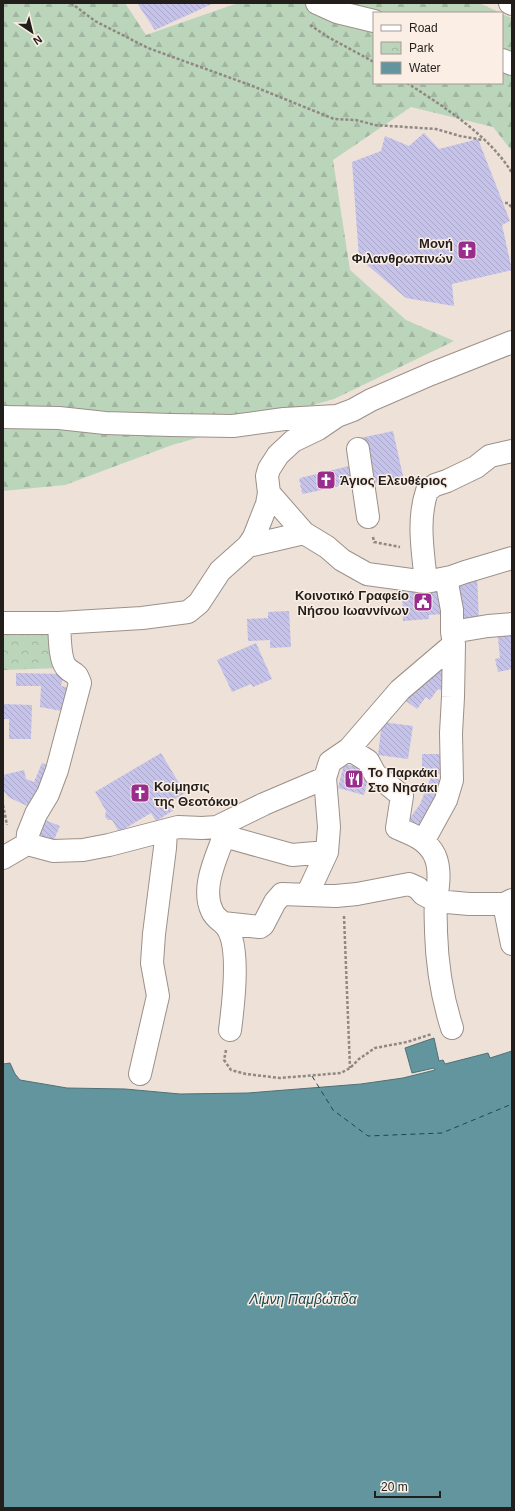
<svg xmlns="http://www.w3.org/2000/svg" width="515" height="1511" viewBox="0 0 515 1511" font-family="Helvetica,sans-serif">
<defs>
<pattern id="forest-firs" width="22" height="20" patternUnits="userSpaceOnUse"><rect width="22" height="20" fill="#bbd5bb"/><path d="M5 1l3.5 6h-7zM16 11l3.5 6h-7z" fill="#a0b6a0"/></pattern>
<pattern id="park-crowns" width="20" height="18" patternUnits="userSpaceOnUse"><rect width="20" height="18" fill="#bbd5bb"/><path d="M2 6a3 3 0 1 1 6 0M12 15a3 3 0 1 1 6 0" fill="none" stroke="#a0b6a0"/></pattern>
<pattern id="building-back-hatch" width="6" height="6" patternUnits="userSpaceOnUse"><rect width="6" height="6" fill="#c6c3eb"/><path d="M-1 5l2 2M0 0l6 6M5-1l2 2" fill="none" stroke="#aaa7c9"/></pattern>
</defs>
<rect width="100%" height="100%" fill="#ede1d8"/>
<path fill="url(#forest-firs)" d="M 3,3 L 125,3 L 146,35 L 238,3 L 479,3 L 501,13 L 374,13 L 374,83 L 502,83 L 502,14 L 512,18 L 512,151 L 493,127 L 411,107 L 333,160 L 350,270 L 406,320 L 454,341 L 334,399 L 172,445 L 65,485 L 3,491 Z"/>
<path fill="url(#park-crowns)" d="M 3,626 L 56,627 L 59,668 L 3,670 Z"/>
<path fill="#62959d" stroke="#4f7176" d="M 434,1038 L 439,1061 L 443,1060 L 445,1064 L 488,1053 L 490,1058 L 512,1051 L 512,1508 L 3,1508 L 3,1064 L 10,1063 L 15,1074 L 20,1080 L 67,1088 L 125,1089 L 180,1094 L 248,1093 L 361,1084 L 403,1078 L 435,1070 L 434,1068 L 412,1073 L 405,1048 Z"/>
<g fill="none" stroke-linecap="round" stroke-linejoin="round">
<path stroke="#1a4850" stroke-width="1" stroke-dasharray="5 4" stroke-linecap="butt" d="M 312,1076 L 333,1110 L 368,1136 L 442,1133 L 512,1104"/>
</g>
<path fill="url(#building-back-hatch)" d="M 137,3 L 214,3 L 155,30 Z
M 424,133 L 439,149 L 478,139 L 510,221 L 502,225 L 512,270 L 452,284 L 454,306 L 406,298 L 359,258 L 352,162 L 381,151 L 385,136 L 409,146 Z
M 393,431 L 403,476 L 370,484 L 360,438 Z
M 349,466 L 353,483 L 303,494 L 301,491 L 302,489 L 300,486 L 301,483 L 299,482 L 300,478 Z
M 477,574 L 479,622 L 460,622 L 458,578 Z
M 443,587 L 444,614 L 429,615 L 429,619 L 403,621 L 402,589 Z
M 289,611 L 291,647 L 270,648 L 270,640 L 248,641 L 247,619 L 268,618 L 268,612 Z
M 512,628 L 512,669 L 498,672 L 495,659 L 500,658 L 497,629 Z
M 256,643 L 272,679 L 253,687 L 251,684 L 232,692 L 217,660 Z
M 452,660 L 449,694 L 438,689 L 430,700 L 426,697 L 417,709 L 399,696 Z
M 16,673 L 64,674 L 61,686 L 71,688 L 67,712 L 40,707 L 41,686 L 16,686 Z
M 3,704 L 32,705 L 31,739 L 9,739 L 9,719 L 3,719 Z
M 382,722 L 413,726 L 408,759 L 378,755 Z
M 161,753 L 185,793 L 170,802 L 174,810 L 156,821 L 151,813 L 119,832 L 112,820 L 108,820 L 105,817 L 106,811 L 95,792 Z
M 422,754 L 449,754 L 449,774 L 422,774 Z
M 42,763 L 55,769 L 36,810 L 10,798 L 4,792 L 3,775 L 24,770 L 26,779 L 34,782 Z
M 344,764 L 370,770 L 364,795 L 338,788 Z
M 431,777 L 450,783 L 421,832 L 406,824 L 420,804 Z
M 40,818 L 60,826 L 53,842 L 33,834 Z"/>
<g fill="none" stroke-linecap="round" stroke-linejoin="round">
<defs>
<path id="minor" d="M 317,3 L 337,12 L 374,21
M 510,3 L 512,4
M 502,60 L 512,64
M 3,417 L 59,418 L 105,423 L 171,425 L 233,426 L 284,419 L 336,416
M 358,449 L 368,517
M 269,493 L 304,533 L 327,547 L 342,560 L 367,574 L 426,582 L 451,577 L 465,572 L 512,558
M 248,546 L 304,533
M 426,582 C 423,552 417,520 427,491 L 435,485 L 447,481 L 476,467 L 490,456 L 512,451
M 3,623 L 59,623 C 60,634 59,658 66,667 C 74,676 75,669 80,683 L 57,770 L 48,794 L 36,814 L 28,834 L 27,844
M 59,623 L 142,618 L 188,612 L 199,603 L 220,571 L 248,546 L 254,537 L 267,504 L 269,493 L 267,476 L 269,469 L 278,455 L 293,441 L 318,429 L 337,416 L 353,410 L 371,400 L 431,374 L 512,342
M 452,632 L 488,626 L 512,624
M 349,749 L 368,761 L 375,774 L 402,796 L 397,828 C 413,835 427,839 435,856 C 441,870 438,887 436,901 C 435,911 436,922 436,932 C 437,965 442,997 452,1028
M 217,827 L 224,836 C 216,858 201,888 212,911 C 214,916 219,920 223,923 L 260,927 L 263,925 L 275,902 L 282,894 L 336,896 L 357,894 L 409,884 L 418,888 L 423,894 L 436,901 L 469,904 L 504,904 L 512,900
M 224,836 L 292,855 L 327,852
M 424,840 L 446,800 L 452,780 L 451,733 L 453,697 L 454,644
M 3,858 L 27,844 L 53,851 L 83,850 L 109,845 L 178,827 L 202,828 L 217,827 L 264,804 L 325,778 L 330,762 L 349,749 L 400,690 L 454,644 L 452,632 L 452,610 L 446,578
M 307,895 L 327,852 L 329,827 L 325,778
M 504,904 L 512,944
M 223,923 C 242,939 233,1007 230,1030
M 140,1074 L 158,996 L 152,963 L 154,934 L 165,848 L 166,830"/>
</defs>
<use href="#minor" stroke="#9c9088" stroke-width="24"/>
<path stroke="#918882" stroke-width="2.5" stroke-dasharray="3 2" stroke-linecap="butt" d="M 71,3 L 95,21 L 148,48 L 250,85 L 334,119 L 356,120 L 375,125 L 436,129 L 460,136 L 483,140
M 310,25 L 328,37 L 374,62
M 407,83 C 443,106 490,136 512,173
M 505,203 L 508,203 L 512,208
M 373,537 L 374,542 L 400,547
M 3,805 L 7,825
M 344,916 L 350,1068
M 226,1050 L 224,1060 L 231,1070 L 246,1074 L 280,1078 L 341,1073 L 350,1068 L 359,1059 L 375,1048 L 407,1042 L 432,1034"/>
<use href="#minor" stroke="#fff" stroke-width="22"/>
</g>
<defs>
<symbol id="church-square" viewBox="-11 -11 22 22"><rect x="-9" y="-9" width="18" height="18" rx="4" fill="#992c8d" stroke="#fbeee5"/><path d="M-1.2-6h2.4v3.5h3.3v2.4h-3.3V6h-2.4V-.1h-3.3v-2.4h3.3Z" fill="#fff"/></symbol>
<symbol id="civic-square" viewBox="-11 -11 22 22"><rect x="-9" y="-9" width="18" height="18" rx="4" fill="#992c8d" stroke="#fbeee5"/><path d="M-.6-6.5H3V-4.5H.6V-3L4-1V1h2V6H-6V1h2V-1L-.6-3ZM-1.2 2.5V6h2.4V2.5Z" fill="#fff"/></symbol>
<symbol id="restaurant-square" viewBox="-11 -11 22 22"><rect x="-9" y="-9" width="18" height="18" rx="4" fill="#992c8d" stroke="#fbeee5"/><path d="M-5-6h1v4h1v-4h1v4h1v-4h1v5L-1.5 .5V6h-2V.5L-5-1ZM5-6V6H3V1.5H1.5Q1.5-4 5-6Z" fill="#fff"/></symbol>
</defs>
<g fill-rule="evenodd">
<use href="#church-square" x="456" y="239" width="22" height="22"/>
<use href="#church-square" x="315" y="469" width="22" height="22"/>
<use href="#civic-square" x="412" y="591" width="22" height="22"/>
<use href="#restaurant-square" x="343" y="768" width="22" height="22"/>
<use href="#church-square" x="129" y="782" width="22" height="22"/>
</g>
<g text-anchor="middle" stroke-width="3" stroke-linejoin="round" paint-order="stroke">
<g font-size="13" font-weight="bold" fill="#221e1b" stroke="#fbeee5" text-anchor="start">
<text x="453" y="248" text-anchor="end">Μονή<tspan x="453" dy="15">Φιλανθρωπινών</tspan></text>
<text x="340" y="485">Άγιος Ελευθέριος</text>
<text x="409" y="600" text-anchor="end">Κοινοτικό Γραφείο<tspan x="409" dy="15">Νήσου Ιωαννίνων</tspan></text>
<text x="368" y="777">Το Παρκάκι<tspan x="368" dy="15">Στο Νησάκι</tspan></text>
<text x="154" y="791">Κοίμησις<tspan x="154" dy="15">της Θεοτόκου</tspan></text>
</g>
<g font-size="14" font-style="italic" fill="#1a4850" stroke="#fbeee5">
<text x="303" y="1304">Λίμνη Παμβώτιδα</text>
</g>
</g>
<rect width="515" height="1511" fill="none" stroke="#221e1b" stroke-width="8"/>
<rect x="373" y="12" width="130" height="72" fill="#fbeee5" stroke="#a49b94"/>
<rect x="381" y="25" width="20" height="6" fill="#ffffff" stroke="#a49b94"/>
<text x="409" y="32" font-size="12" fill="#221e1b">Road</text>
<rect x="381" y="42" width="20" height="12" fill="url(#park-crowns)" stroke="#a49b94"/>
<text x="409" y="52" font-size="12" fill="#221e1b">Park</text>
<rect x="381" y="62" width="20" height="12" fill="#62959d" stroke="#a49b94"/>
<text x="409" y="72" font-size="12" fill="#221e1b">Water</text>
<g transform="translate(32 32) rotate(145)" stroke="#fbeee5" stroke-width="3" paint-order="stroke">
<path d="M0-3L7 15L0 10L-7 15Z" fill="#221e1b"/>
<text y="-6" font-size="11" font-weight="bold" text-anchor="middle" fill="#221e1b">N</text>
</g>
<path d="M375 1491v6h65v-6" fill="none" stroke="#221e1b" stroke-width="2"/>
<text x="381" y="1491" font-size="12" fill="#221e1b" stroke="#fbeee5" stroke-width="3" paint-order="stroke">20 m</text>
</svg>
